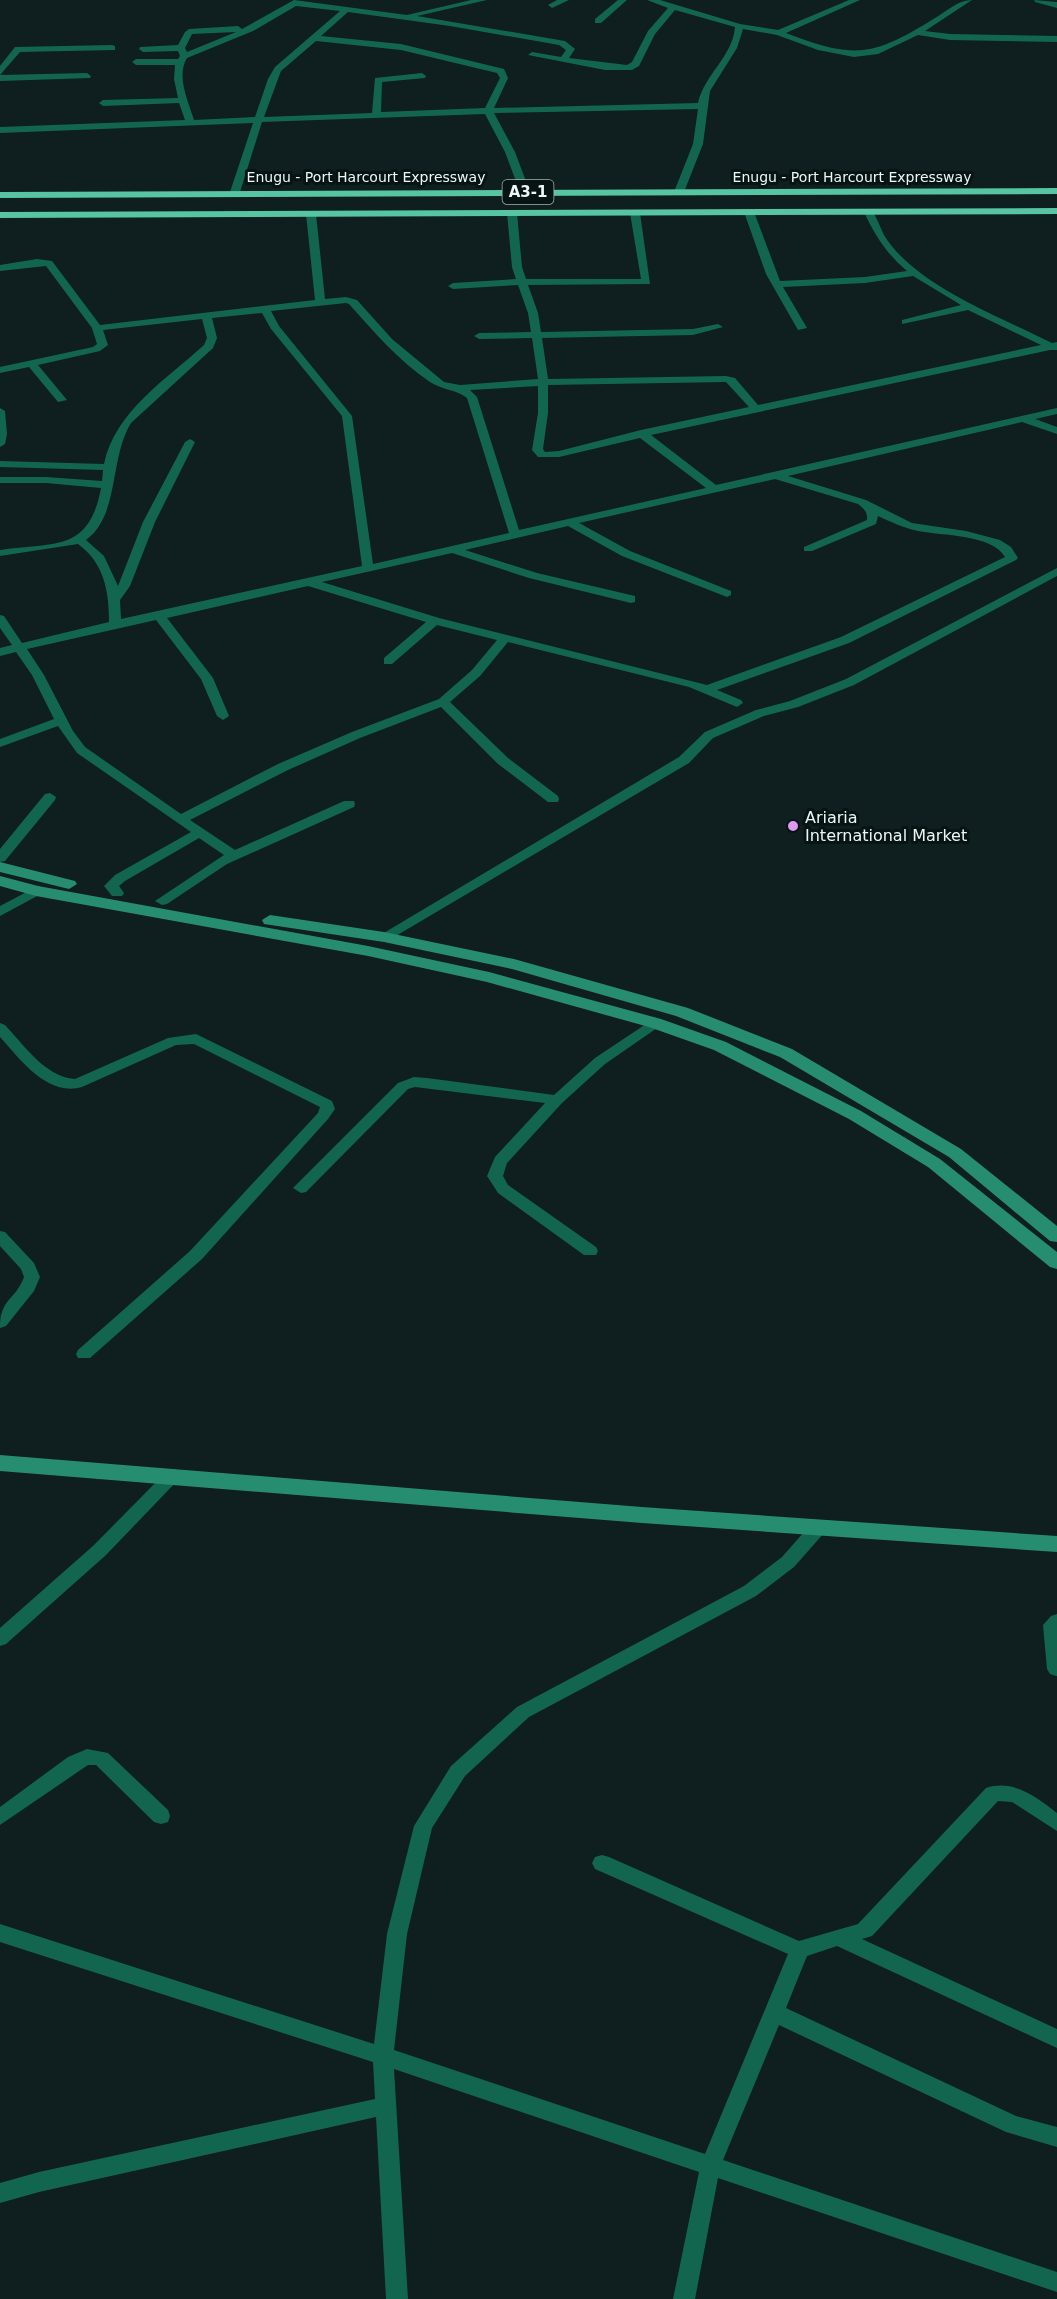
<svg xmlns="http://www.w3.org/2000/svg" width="1057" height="2299" viewBox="0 0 1057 2299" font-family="'DejaVu Sans',sans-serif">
<rect width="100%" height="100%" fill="#0f1e1e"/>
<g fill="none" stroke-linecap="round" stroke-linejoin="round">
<path fill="#126650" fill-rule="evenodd" d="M 294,0 L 407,15 L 471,0 L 487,0 L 417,16 L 565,41 L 575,49 L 569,58 L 627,65 L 632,62 L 648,31 L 668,8 L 647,0 L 660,0 L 740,24 L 778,30 L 849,0 L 860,0 L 786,33 C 855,60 874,56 935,18 C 947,11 958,0 972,0 L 925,31 L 950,34 L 1057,36 L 1057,42 L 950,40 L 918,35 L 878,54 L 854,57 L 818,50 L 777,35 L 743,29 L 737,48 L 710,91 L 703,144 L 684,192 L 679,195 L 674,192 L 693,144 L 698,109 L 494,113 L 515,152 L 530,192 L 525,195 L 520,192 L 505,152 L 485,114 L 262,122 L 240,192 L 235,195 L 230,192 L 253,123 L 0,133 L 0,127 L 185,120 L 179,103 L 103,106 L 99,103 L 103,100 L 178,98 L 174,79 L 175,65 L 136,65 L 132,62 L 136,59 L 178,59 L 180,56 L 178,51 L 143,52 L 139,49 L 140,47 L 178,45 L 185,32 L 189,29 L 238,26 L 242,29 ZM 296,6 L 340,11 L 275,67 L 268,79 L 255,117 L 194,120 C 188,101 176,76 187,58 L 253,31 ZM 675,10 L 735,27 C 733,56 704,75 698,103 L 494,108 L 508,78 L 504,69 L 401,44 L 321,36 L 348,12 L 450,26 L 559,45 L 566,50 L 561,57 L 532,52 L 528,55 L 605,70 L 632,70 L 639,66 L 655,34 ZM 236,32 L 187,52 L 185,48 L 192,34 ZM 316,41 L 401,50 L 497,73 L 500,78 L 485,108 L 381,112 L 382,82 L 425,78 L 426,76 L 422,73 L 375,78 L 372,113 L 264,117 L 281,71 Z
M 557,0 L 569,0 L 552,8 L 548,5 Z
M 618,0 L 627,0 L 601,23 L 595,23 L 595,19 Z
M 1034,0 L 1057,2 L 1057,8 L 1035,2 Z
M 112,45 L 115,46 L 115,50 L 20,52 L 0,75 L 0,66 L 15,47 Z
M 87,73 L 91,76 L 90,78 L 0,81 L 0,75 Z
M 749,209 L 754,212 L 780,281 L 865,277 L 907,271 C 887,254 875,236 864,212 L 872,210 C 877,218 880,227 884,235 C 914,285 1001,317 1052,343 L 1057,342 L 1057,350 L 1050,350 L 651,435 L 716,485 L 1057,408 L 1057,414 L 1035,419 L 1057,427 L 1057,434 L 1022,422 L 788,476 L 866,500 L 912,523 L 966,531 L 1000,540 L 1011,547 L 1018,558 L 1016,560 L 849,643 L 717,690 L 741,700 L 743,703 L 737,707 L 689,687 L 508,642 L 480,676 L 450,702 L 508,758 L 558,796 L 559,799 L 558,802 L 548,802 L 498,764 L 441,707 L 360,738 L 288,770 L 190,820 L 235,850 L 344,801 L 354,801 L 355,804 L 354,807 L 227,864 L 167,904 L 162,905 L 155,901 L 224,855 L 199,838 L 125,881 L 119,886 L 124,893 L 122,896 L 112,896 L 104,886 L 115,875 L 191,832 L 77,753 L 58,726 L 0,747 L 0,739 L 54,719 L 32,675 L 16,652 L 0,656 L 0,648 L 12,645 L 0,628 L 0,615 L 4,616 L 22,643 L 109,622 C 109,591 104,563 78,544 L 0,556 L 0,550 C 54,542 89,553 101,488 L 46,483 L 0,483 L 0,477 L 46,477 L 102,481 L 103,470 L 0,467 L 0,461 L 104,464 C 115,411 167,379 204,345 L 207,338 L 202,319 L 103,330 L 108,345 L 100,351 L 38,365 L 67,400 L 58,402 L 29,367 L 0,373 L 0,367 L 93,347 L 97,344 L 92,328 L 46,266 L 0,271 L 0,265 L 37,259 L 52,261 L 100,325 L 315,300 L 306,214 L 311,211 L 316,214 L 325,299 L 346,297 L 357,300 L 392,339 L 444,382 L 460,385 L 538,379 L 532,338 L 479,339 L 474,336 L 479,333 L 531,332 L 528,313 L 518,285 L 453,289 L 448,286 L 453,283 L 516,279 L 512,267 L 507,213 L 512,210 L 517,213 L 522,267 L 526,279 L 641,279 L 630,213 L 635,210 L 640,213 L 650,284 L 528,285 L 538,313 L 541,332 L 693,329 L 718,324 L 723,327 L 693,335 L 542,338 L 548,379 L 726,376 L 735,378 L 758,405 L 1041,345 L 968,310 L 902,324 L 902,320 L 961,305 L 913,276 L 865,283 L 783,287 L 807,328 L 798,330 L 766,274 L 744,212 ZM 346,303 L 349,304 C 374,332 399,361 430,382 C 442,390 455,389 467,398 L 509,533 L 373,564 L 352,416 L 279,326 L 271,311 ZM 262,313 L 271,329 L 342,416 L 362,566 L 121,619 L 120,600 L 130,586 L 155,522 L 195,442 L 190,439 L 185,442 L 143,522 L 118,586 L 104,556 L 86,540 C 120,515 109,459 131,423 L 213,348 L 217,338 L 212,318 ZM 726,382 L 749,407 L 641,430 L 559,451 L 545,452 L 543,449 L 548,413 L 548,385 ZM 538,386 L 538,413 L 532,450 L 538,457 L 559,457 L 640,438 L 706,488 L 519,530 L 477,397 L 470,390 ZM 775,479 L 858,504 C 864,509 868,512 867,520 L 804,547 L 804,551 L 812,551 L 876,524 L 878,516 C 891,522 904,528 918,531 C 942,536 992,534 1005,557 L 841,637 L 707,685 L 439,618 L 322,582 L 452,553 L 529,578 L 631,603 L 635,602 L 635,596 L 537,573 L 465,550 L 568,526 L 622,556 L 727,597 L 731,595 L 731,591 L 630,551 L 579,523 ZM 308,586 L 426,622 L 384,658 L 384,664 L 392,664 L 437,625 L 497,640 L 472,670 L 439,699 L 352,732 L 278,764 L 181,814 L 85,747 L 73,731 L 44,675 L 27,649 L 156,620 L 201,679 L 217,716 L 223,720 L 229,716 L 213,678 L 167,618 Z
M 0,408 L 5,411 L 7,434 L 5,444 L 0,447 Z
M 1057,568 L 1057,576 L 854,685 L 798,707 L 764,716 L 713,738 L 689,763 L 389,940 L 384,941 L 377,937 L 679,757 L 705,732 L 756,710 L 790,701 L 846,679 Z
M 50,793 L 56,797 L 55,800 L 5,861 L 0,862 L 0,849 L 45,794 Z
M 36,887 L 43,891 L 41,894 L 0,916 L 0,906 Z
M 655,1018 L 660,1020 L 662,1023 L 660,1026 L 605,1064 L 562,1103 L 507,1163 L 503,1176 L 508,1185 L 596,1247 L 598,1251 L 596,1255 L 584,1255 L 498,1193 L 487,1176 L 495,1157 L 545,1103 L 415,1087 L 408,1089 L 306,1192 L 301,1193 L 293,1188 L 398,1083 L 414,1077 L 427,1078 L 554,1095 L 595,1058 Z
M 0,1023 L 5,1025 C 24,1045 45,1077 75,1079 L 168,1038 L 196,1034 L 332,1101 L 335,1109 L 328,1119 L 202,1259 L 90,1358 L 78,1358 L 76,1354 L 78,1350 L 190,1251 L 318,1113 L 320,1107 L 194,1044 L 176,1045 L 82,1087 C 47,1097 20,1059 0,1037 Z
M 0,1231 L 5,1232 L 34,1263 L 40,1277 L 34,1291 L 6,1326 L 0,1328 C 0,1298 15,1301 24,1277 L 21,1269 L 0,1246 Z
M 173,1469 L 179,1471 L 181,1475 L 179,1479 L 106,1555 L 6,1644 L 0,1646 L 0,1628 L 94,1545 L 167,1471 Z
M 818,1521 L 824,1523 L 827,1528 L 824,1533 L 794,1567 L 756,1596 L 529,1717 L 465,1776 L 432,1828 L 407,1934 L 394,2050 L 705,2154 L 788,1954 L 595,1869 L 592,1863 L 595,1857 L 602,1855 L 609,1857 L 799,1941 L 858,1924 L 986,1788 C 1014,1779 1036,1797 1057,1813 L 1057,1831 L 1012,1802 L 998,1801 L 872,1936 L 862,1939 L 1057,2029 L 1057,2048 L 837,1946 L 807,1956 L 786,2008 L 1016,2116 L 1057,2127 L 1057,2147 L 1006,2132 L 779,2025 L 723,2160 L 1057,2272 L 1057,2292 L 718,2178 L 695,2299 L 673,2299 L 699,2172 L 394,2069 L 408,2299 L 386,2299 L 376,2117 L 39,2192 L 0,2203 L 0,2183 L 39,2172 L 375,2099 L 373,2062 L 0,1942 L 0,1924 L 374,2044 L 387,1934 L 414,1826 L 451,1766 L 517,1707 L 744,1586 L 782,1557 L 812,1523 Z
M 1057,1614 L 1057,1676 L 1056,1676 L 1050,1674 L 1047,1669 L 1043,1625 L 1051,1616 Z
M 87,1749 L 108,1753 L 168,1810 L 170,1816 L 168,1822 L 161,1824 L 154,1822 L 96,1765 L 88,1765 L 0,1825 L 0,1807 L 68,1757 Z"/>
<path fill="#278d71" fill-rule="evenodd" d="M 0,862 L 75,881 L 77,884 L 69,889 L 0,872 Z
M 0,876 L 38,886 L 368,946 L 489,972 L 661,1019 L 726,1042 L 861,1111 L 940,1159 L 1057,1252 L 1057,1269 L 1050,1267 L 928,1167 L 849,1119 L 714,1050 L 649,1027 L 487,982 L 368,956 L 36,896 L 0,886 Z
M 270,915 L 384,932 L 514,959 L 688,1008 L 792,1049 L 961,1149 L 1057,1226 L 1057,1242 L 1050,1241 L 949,1157 L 780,1057 L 676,1016 L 512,969 L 384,942 L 264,924 L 262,920 Z
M 0,1455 L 642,1507 L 1057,1536 L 1057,1552 L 642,1523 L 0,1471 Z"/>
<path fill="#57c4a2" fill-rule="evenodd" d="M 1057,188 L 1057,194 L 0,198 L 0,192 Z
M 1057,208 L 1057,214 L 0,218 L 0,212 Z"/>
</g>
<circle fill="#de98f2" stroke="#061514" stroke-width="2" cx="793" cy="826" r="6"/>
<g text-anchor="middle" stroke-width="6" stroke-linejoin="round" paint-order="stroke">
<g font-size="14" fill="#ecf6f6" stroke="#061514">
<text x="366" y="182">Enugu - Port Harcourt Expressway</text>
<text x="852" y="182">Enugu - Port Harcourt Expressway</text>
</g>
<rect fill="#061514" stroke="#a7b2b2" stroke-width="1.5" x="502.5" y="180" width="51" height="24" rx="4.5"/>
<g font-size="15" font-weight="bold" fill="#ecf6f6">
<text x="528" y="197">A3-1</text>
</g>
<g font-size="16" fill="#ecf6f6" stroke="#061514" text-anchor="start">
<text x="805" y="823">Ariaria<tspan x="805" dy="18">International Market</tspan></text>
</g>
</g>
</svg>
